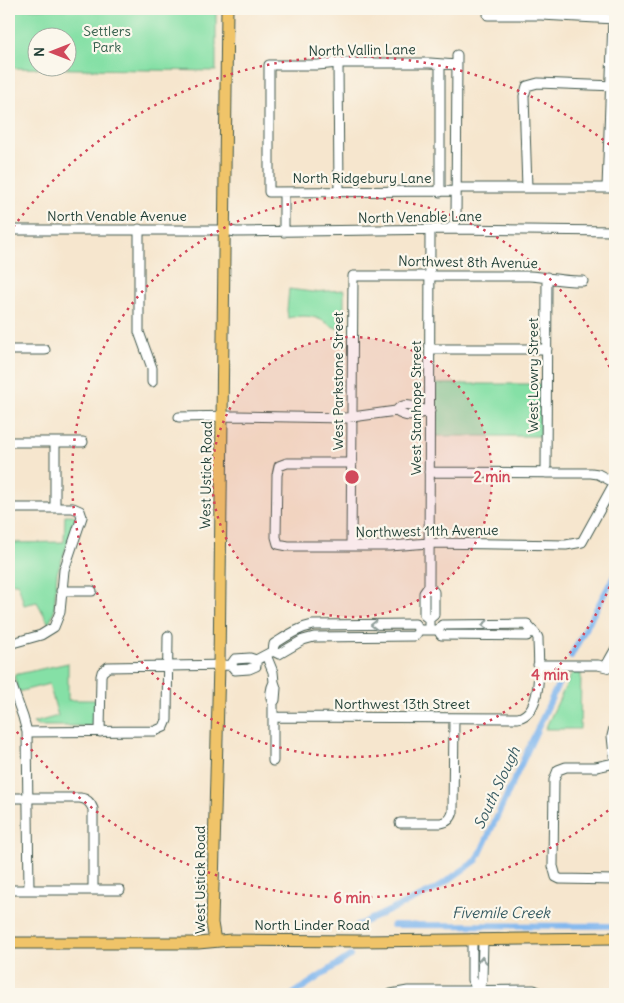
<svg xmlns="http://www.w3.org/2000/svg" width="624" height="1003" viewBox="0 0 624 1003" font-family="Delius,sans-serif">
<rect width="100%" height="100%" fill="#fbf7ec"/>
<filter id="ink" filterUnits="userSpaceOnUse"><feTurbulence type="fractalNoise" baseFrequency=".02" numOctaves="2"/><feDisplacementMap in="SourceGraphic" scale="10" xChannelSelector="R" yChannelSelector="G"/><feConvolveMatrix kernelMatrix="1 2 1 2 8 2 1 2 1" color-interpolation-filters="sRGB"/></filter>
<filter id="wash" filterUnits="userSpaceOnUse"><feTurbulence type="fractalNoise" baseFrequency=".0096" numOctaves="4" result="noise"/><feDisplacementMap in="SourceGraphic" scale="20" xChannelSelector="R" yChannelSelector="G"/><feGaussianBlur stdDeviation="1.12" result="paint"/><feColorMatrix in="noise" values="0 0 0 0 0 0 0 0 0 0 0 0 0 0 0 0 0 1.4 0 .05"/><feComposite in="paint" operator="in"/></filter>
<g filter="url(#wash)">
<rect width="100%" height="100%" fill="#f6e6ce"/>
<path fill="#85e0a6" stroke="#528e6d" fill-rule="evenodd" d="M 9,9 L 216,9 L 216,71 L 9,68 ZM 38,38 L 68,38 L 68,68 L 38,68 Z
M 289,289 L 312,292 L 344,290 L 344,329 C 335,329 332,326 325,322 C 313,315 301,315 288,318 L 287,310 Z
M 434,384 L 541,384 L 541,436 L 434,436 Z
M 65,515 L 73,515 L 77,518 L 57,573 L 54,611 L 49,624 L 37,602 L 24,605 L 18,583 L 9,583 L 9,543 L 64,542 Z
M 68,663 L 68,700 L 95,700 L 94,722 L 89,726 L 37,726 L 33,723 L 58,716 L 49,684 L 18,692 L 14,675 Z
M 572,673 L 581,673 L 580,729 L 545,729 Z"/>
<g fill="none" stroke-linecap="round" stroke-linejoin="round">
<path stroke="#7fb6ee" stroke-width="6" d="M 571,656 L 615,574
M 393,925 L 610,926
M 356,926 L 434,890 L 477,860 L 561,678
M 293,994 L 350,956"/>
</g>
</g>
<g filter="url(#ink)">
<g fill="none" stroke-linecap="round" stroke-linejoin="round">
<defs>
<path id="minor" d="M 488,15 L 541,15 L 615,19
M 338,63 L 339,192
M 456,188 L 615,188
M 527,188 L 524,96 L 527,86 L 538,83 L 615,86
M 607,188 L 613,19
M 456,191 L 269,192 L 269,65 L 318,65 L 338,63 L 430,63 L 457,65
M 284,192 L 284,232
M 440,192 L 440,65
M 139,229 L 139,332 L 152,368 L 152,382
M 449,229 L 454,225 L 456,220 L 457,55
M 9,230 L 225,230 L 236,232 L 449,229 L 615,231
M 430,349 L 547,349
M 9,350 L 45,350
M 396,411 C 405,418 416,417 425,411
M 179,417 L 236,416 L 345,418 L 396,411 C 405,399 418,410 430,411
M 9,442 L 83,442
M 352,463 L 287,463 L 279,466 L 277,475 L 276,537 L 278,544 L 288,546 L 390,546 L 429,543 L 566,545 L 582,542 L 615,482
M 429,472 L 591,473 L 598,474 L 615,483
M 546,473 L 547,277
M 9,508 L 73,508 L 80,511 L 82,517 L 64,570 L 60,612 L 54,627 L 41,635 L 9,644
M 55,508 L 55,442
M 351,546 L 353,276 L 529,276 C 548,277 564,282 583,281
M 429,586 L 430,230
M 61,591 L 92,591
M 429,630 L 429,619 L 434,615 L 434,592 L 429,586 L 424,593 L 424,615 L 429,619
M 273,651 L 279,654 L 303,640 L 314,637 L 415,636 L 419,630 L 438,630
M 266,655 L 273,672 L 274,682
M 231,665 L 235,670 L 249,669 L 256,666 L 256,660
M 538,665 L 598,665 L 615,669
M 606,666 L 615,650
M 9,678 L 23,717 L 27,732 L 29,890
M 274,682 L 276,688 L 275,700 L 273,703 C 269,697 271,688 274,682 Z
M 273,703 L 273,761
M 273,717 L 518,718 C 545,712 538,659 538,638 C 536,632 530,630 527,624 L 442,625 L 438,630 L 441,635 L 527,636 L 530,630
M 615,724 L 612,736 L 615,765
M 27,732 L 155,731 L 164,727 L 167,720 L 168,636
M 100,732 L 101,676 L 102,672 L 108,667 L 231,665 L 235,659 L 250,658 L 256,660 L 273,651 L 274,644 C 287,636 298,628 313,625 L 415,624 L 419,630
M 615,763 L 596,767 L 566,767 L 558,770 L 554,780 L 553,866 L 556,877 L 560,879 L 615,880
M 9,798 L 80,798 C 87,799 90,802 93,809 L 93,890
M 400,823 L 441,823 C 448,822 451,819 453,812 L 454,718
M 9,890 L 120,890
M 472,939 L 472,980 L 478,990 L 482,980 L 483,940
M 391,994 L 408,991 L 534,990 L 543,994"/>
<path id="major" d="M 215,941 L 212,923 L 219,665 L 227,9
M 9,943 L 198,943 L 231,940 L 362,941 L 615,938"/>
</defs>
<use href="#minor" stroke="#3f564b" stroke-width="11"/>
<use href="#major" stroke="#3f564b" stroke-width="13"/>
<use href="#minor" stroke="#fff" stroke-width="9"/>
<use href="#major" stroke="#f0c469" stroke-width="11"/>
</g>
<defs><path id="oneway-chevron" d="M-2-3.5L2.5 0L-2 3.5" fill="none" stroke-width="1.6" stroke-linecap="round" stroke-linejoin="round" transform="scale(1.25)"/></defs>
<g stroke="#8f9e9a">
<use href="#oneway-chevron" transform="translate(374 625) rotate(180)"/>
<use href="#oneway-chevron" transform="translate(485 625) rotate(180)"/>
<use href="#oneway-chevron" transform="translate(482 960) rotate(-89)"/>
</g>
</g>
<circle cx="352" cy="477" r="140" fill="#d1495b" fill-opacity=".12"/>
<g fill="none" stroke="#d1495b" stroke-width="2.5" stroke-dasharray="2.5 5">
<circle cx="352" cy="477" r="140"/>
<path d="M615 573A280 280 0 1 1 615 381"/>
<path d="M614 806A421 421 0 0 1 9 721M9 233A421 421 0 0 1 614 148"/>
</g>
<g text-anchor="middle" stroke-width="4.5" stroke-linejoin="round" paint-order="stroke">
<g font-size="14" fill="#335e4b" stroke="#fbf7ec">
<text x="107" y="36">Settlers<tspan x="107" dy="16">Park</tspan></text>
</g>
<g font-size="14" fill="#1f3d34" stroke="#fbf7ec">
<text transform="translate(362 50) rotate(-1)" y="5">North Vallin Lane</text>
<text x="362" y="183">North Ridgebury Lane</text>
<text x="117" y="221">North Venable Avenue</text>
<text transform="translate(420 217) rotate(-1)" y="5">North Venable Lane</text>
<text transform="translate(468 262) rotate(1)" y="5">Northwest 8th Avenue</text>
<text transform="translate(533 375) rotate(-90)" y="5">West Lowry Street</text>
<text transform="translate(338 381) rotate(-90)" y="5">West Parkstone Street</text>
<text transform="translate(416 408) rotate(-90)" y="5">West Stanhope Street</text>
<text transform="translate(206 475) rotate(-89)" y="5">West Ustick Road</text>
<text transform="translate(427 531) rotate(-1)" y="5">Northwest 11th Avenue</text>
<text x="402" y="709">Northwest 13th Street</text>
<text transform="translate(200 880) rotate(-90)" y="5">West Ustick Road</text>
<text x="312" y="930">North Linder Road</text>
</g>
<g font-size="15" font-style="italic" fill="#375b62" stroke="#fbf7ec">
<text transform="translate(497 788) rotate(-65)" y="5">South Slough</text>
<text x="501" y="918">Fivemile Creek</text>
</g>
</g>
<circle cx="352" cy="477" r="8" fill="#d1495b" stroke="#fbf7ec" stroke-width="2.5"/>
<g font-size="15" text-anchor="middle" font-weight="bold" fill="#d1495b" stroke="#fbf7ec" stroke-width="4.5" stroke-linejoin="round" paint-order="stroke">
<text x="492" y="482">2 min</text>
<text x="550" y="680">4 min</text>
<text x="352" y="903">6 min</text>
</g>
<rect width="624" height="1003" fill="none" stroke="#fbf7ec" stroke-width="30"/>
<g transform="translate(52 52) rotate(270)"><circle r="24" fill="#fbf7ec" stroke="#a3ada2"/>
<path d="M0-4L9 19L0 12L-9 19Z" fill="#d1495b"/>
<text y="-8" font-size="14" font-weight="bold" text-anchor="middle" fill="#1f3d34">N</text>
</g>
</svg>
